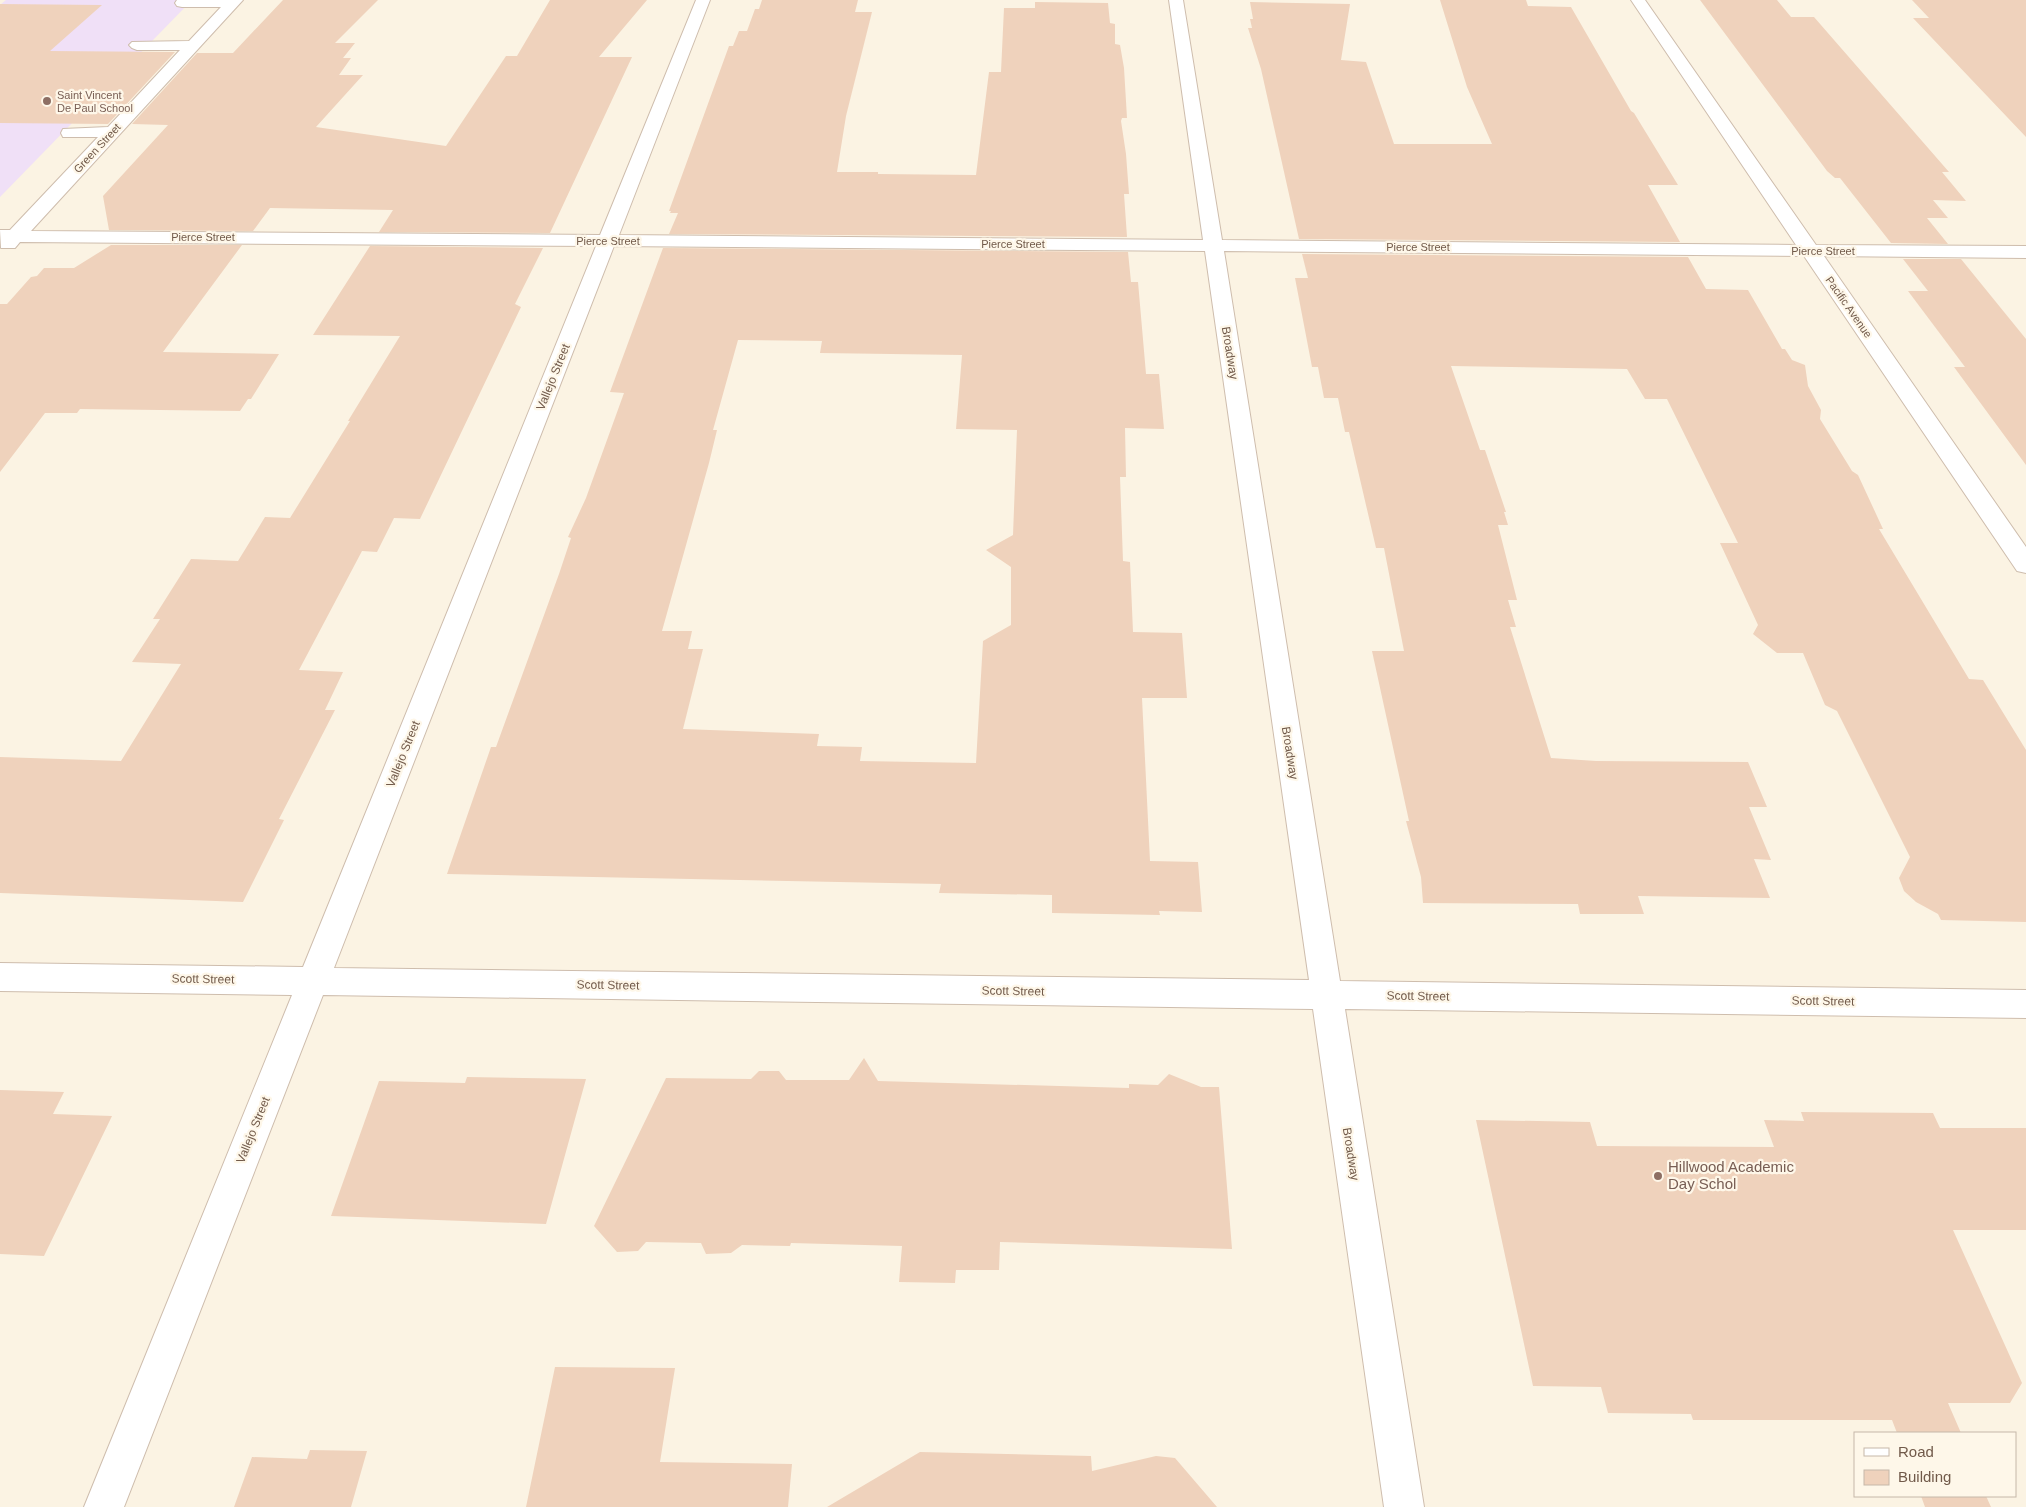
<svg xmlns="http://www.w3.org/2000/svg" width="2026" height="1507" viewBox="0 0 2026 1507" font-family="Arial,sans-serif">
<rect width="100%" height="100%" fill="#fbf3e3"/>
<path fill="#f0e0f7" d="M 6,0 L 192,0 L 0,197 L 0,5 Z"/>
<path fill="#efd2bc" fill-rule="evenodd" d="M 283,0 L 378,0 L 335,43 L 355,43 L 343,58 L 351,58 L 339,75 L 363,75 L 316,127 L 446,146 L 506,56 L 517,56 L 550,0 L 647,0 L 599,57 L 632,57 L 550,233 L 379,232 L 393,210 L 270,208 L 253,231 L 109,230 L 103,196 L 168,125 L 132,124 L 197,53 L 233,53 Z
M 762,0 L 858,0 L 855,12 L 872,12 L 846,116 L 837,172 L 878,172 L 878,174 L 976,175 L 989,72 L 1001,72 L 1004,8 L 1035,8 L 1035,2 L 1108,3 L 1110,23 L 1115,24 L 1115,44 L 1120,45 L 1124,68 L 1127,118 L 1122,118 L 1121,121 L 1126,154 L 1129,194 L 1124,194 L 1127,237 L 669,234 L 678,213 L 670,213 L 671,211 L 669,211 L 729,46 L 733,46 L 739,31 L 747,31 L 755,9 L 759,9 Z
M 1440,0 L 1526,0 L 1528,6 L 1571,7 L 1631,111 L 1634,113 L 1678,185 L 1648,185 L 1680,242 L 1299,239 L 1261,69 L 1248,28 L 1252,28 L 1250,19 L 1253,19 L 1250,2 L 1350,4 L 1341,60 L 1366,62 L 1394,144 L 1492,144 L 1467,87 Z
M 1700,0 L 1777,0 L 1791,17 L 1814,17 L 1949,172 L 1942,172 L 1966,201 L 1933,200 L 1948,218 L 1927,218 L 1948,244 L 1891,243 L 1840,178 L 1835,178 L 1827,171 Z
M 1912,0 L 2026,0 L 2026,137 L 1913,18 L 1929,18 Z
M 0,4 L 102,5 L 50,51 L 175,52 L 108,124 L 0,123 Z
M 111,245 L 242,245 L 163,352 L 279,354 L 251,399 L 248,399 L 240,411 L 80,409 L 77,413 L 45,413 L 0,472 L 0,304 L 7,304 L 31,277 L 37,276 L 44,268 L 74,268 Z
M 370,246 L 543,248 L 515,304 L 521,307 L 420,519 L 394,518 L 377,552 L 362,551 L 299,670 L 343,672 L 325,710 L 335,710 L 279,819 L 284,820 L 243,902 L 0,893 L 0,757 L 121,761 L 181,664 L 132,662 L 160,619 L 153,619 L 191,559 L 238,561 L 265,517 L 290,518 L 350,421 L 348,421 L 400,336 L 313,335 Z
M 663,248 L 1128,252 L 1131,282 L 1138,282 L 1146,374 L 1159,374 L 1164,429 L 1125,428 L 1126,477 L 1120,477 L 1123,561 L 1130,562 L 1133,632 L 1182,633 L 1187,698 L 1142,698 L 1150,861 L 1198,862 L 1202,912 L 1159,911 L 1160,915 L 1052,913 L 1052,895 L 939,893 L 941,884 L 447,874 L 491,747 L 496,747 L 559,574 L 571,538 L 568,537 L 586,498 L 624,393 L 610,392 ZM 738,340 L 822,341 L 820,353 L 962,355 L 956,429 L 1017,430 L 1013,535 L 986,550 L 1011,567 L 1011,625 L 983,641 L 976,763 L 860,761 L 862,747 L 817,746 L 819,734 L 683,729 L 703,649 L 688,649 L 692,631 L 662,631 L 709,463 L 717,430 L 713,430 Z
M 1302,254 L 1688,257 L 1706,289 L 1748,290 L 1782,349 L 1785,349 L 1792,360 L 1805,365 L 1808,386 L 1821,410 L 1820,419 L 1852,471 L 1858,475 L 1883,529 L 1879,529 L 1969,679 L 1983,680 L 2026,750 L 2026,922 L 1941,920 L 1938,914 L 1916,902 L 1904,891 L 1899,878 L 1910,857 L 1837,711 L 1825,705 L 1803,653 L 1777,653 L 1753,634 L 1758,625 L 1720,543 L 1738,543 L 1667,399 L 1645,399 L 1627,369 L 1451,366 L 1480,450 L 1485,450 L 1506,512 L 1504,512 L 1508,525 L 1498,525 L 1517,600 L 1508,600 L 1516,627 L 1510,627 L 1551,758 L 1596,761 L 1748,762 L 1767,807 L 1749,807 L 1771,860 L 1754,859 L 1770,898 L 1638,896 L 1644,914 L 1580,914 L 1578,904 L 1423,903 L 1421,877 L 1406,821 L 1409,821 L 1372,651 L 1404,651 L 1384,548 L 1376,548 L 1349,432 L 1345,432 L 1338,398 L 1324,398 L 1318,367 L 1312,367 L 1295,278 L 1308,278 Z
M 1903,259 L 1961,259 L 2026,339 L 2026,465 L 1954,367 L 1965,367 L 1908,291 L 1928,291 Z
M 864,1058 L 878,1081 L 1129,1088 L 1129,1084 L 1158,1085 L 1169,1074 L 1201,1087 L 1219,1087 L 1232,1249 L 1000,1242 L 999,1270 L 956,1270 L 955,1283 L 899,1282 L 902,1246 L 791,1243 L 790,1246 L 742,1245 L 731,1253 L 706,1254 L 701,1243 L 646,1242 L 638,1251 L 617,1252 L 594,1226 L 666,1078 L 751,1079 L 759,1071 L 779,1071 L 786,1080 L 849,1080 Z
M 467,1077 L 586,1079 L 546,1224 L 331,1216 L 379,1081 L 465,1083 Z
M 0,1090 L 64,1092 L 53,1114 L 112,1116 L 44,1256 L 0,1254 Z
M 1801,1112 L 1933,1113 L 1940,1128 L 2026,1128 L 2026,1230 L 1953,1230 L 2022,1383 L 2010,1403 L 1948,1403 L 1961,1433 L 1897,1433 L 1892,1420 L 1693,1420 L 1691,1414 L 1608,1413 L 1601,1387 L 1533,1386 L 1476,1120 L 1590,1122 L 1597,1146 L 1774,1147 L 1764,1120 L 1804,1121 Z
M 555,1367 L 675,1368 L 660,1462 L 792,1464 L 788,1507 L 526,1507 Z
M 310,1450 L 367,1451 L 351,1507 L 234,1507 L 252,1457 L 307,1459 Z
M 920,1452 L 1091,1456 L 1092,1471 L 1156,1456 L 1175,1458 L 1217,1507 L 827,1507 Z
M 1921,1496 L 1986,1496 L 1991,1507 L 1925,1507 Z"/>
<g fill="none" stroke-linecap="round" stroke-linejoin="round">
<defs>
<path id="minor" d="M 177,0 L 243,0 L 31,231 L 600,235 L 696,0 L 710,0 L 619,235 L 1203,240 L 1169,0 L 1183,0 L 1222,240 L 1796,245 L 1631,0 L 1645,0 L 1816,245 L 2026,246 L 2026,258 L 1824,256 L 2026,547 L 2026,573 L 2017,571 L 1804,256 L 1224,251 L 1340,981 L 2026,990 L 2026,1018 L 1345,1009 L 1424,1507 L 1384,1507 L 1313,1009 L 323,995 L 124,1507 L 84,1507 L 292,995 L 0,991 L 0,963 L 303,967 L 596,246 L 20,242 L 15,248 L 1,248 L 0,230 L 10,230 L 98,137 L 63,137 L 61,133 L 63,129 L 108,127 L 180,50 L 137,50 L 132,48 L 129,45 L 132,42 L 189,41 L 221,7 L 182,7 L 177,6 L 175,3 ZM 614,246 L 1205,251 L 1309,980 L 334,968 Z"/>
</defs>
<use href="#minor" stroke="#cebdad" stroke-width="2"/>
<use href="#minor" fill="#fff" fill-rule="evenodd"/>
</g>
<g fill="#8d6e63" stroke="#fef7e9" stroke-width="2">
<circle cx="47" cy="101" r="5"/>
<circle cx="1658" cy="1176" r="5"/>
</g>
<g text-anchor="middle" stroke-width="4.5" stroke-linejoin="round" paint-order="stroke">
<g font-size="11" fill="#785e54" stroke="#fef7e9" text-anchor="start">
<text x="57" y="99">Saint Vincent<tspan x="57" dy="13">De Paul School</tspan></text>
</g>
<g font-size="11" fill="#715a4a" stroke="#fef7e9">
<text transform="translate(97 148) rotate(-47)" y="4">Green Street</text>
<text x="203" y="241">Pierce Street</text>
<text x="608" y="245">Pierce Street</text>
<text x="1013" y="248">Pierce Street</text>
<text x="1418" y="251">Pierce Street</text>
<text x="1823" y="255">Pierce Street</text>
<text transform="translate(1849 307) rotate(55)" y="4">Pacific Avenue</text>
</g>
<g font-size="12" fill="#715a4a" stroke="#fef7e9">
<text transform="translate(1230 353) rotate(81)" y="4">Broadway</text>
<text transform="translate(553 377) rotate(-68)" y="4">Vallejo Street</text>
<text transform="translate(1290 753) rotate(81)" y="4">Broadway</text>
<text transform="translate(403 754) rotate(-68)" y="4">Vallejo Street</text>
<text transform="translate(203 979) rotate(1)" y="4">Scott Street</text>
<text transform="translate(608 985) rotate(1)" y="4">Scott Street</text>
<text transform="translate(1013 991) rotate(1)" y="4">Scott Street</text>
<text transform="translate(1418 996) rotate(1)" y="4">Scott Street</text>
<text transform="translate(1823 1001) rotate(1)" y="4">Scott Street</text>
<text transform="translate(253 1130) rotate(-68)" y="4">Vallejo Street</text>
<text transform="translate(1351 1154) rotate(81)" y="4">Broadway</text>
</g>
<g font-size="15" fill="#785e54" stroke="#fef7e9" text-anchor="start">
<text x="1668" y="1172">Hillwood Academic<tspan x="1668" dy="17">Day Schol</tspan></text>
</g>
</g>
<rect x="1854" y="1432" width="162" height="65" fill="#fef7e9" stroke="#c6b8a9"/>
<rect x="1864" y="1448" width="25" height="8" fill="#ffffff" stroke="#c6b8a9"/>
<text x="1898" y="1457" font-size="15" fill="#715a4a">Road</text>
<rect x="1864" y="1470" width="25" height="15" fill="#efd2bc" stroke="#c6b8a9"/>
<text x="1898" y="1482" font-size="15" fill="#715a4a">Building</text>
</svg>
